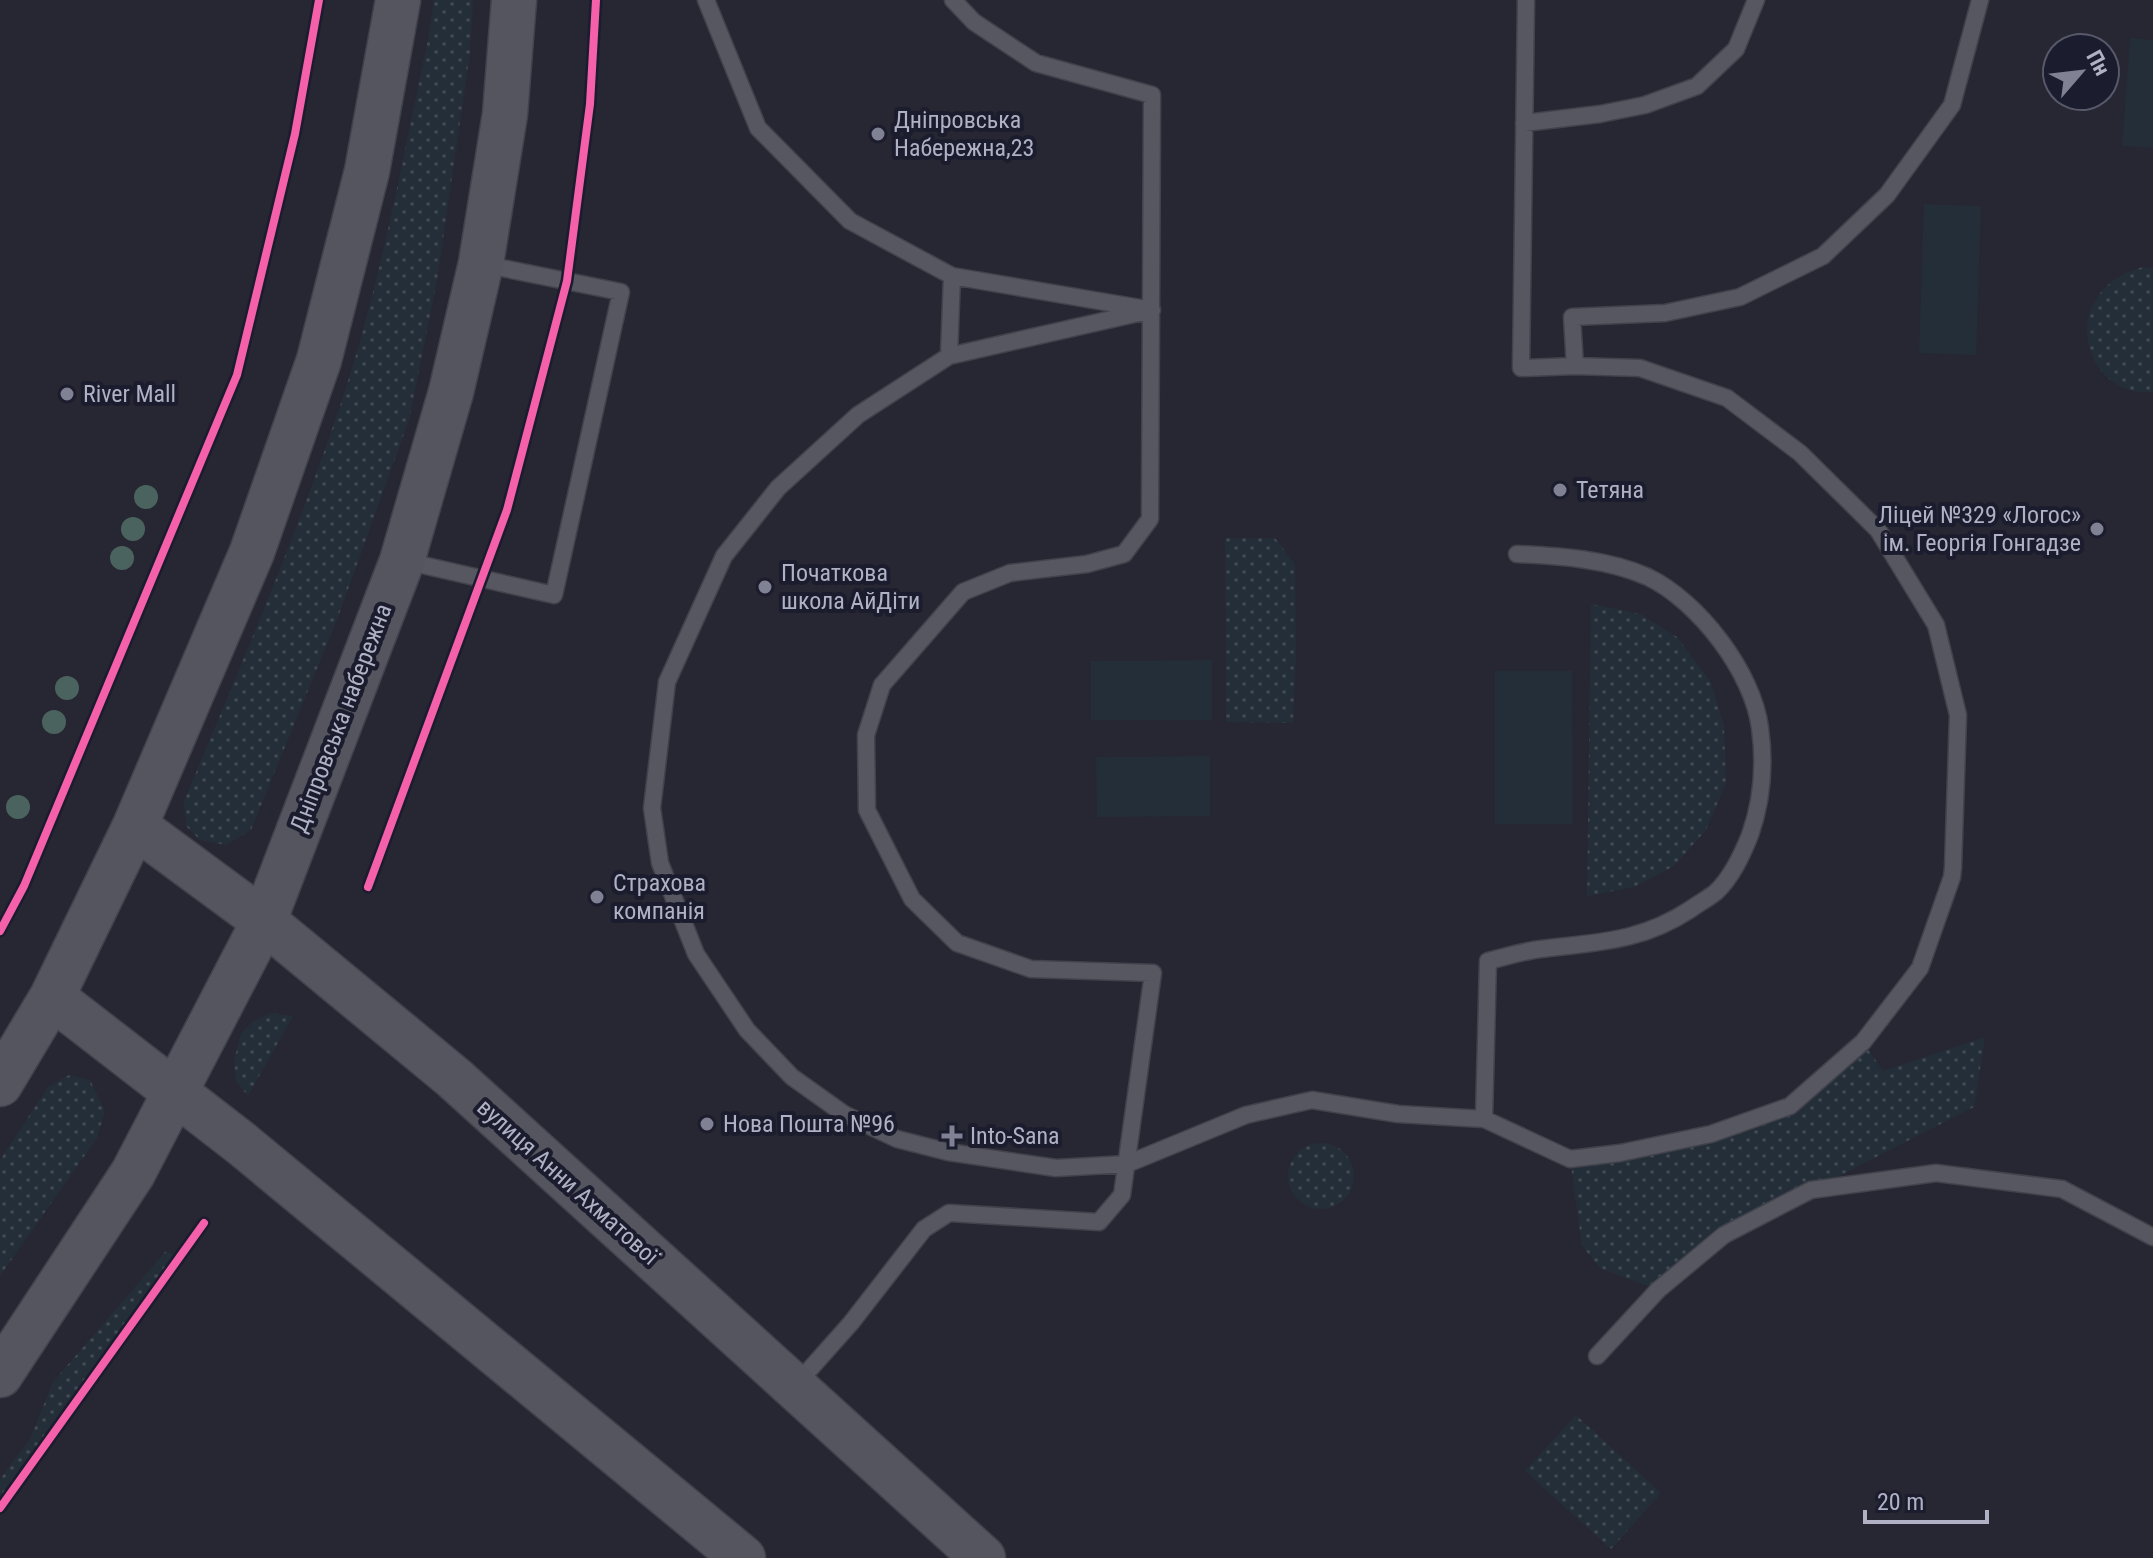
<svg xmlns="http://www.w3.org/2000/svg" width="2153" height="1558" viewBox="0 0 2153 1558" font-family="'Roboto Condensed',sans-serif">
<defs>
<pattern id="grass-dots" width="8" height="8" patternUnits="userSpaceOnUse" patternTransform="scale(2)"><rect width="8" height="8" fill="#242e38"/><path d="M2 2h.1M6 6h.1" fill="none" stroke="#414a53" stroke-width="1.8" stroke-linecap="round"/></pattern>
</defs>
<rect width="100%" height="100%" fill="#272733"/>
<path fill="url(#grass-dots)" d="M 434,0 L 473,0 L 470,53 L 437,280 L 409,420 L 338,617 L 251,830 L 226,845 L 200,840 L 186,826 L 184,801 C 240,668 296,537 342,400 C 381,282 403,157 429,35 Z
M 2143,267 L 2153,268 L 2153,392 C 2082,399 2054,291 2143,267 Z
M 1225,538 L 1275,538 L 1295,564 L 1296,657 L 1293,723 L 1226,722 Z
M 1591,604 L 1640,614 L 1677,637 L 1711,682 L 1724,726 L 1726,783 L 1706,830 L 1674,866 L 1634,887 L 1587,896 Z
M 271,1013 L 293,1016 L 248,1096 L 236,1081 L 234,1060 L 241,1034 L 252,1022 Z
M 1985,1037 L 1974,1107 L 1724,1235 L 1658,1290 L 1600,1268 L 1582,1246 L 1570,1159 L 1620,1153 L 1790,1106 L 1863,1042 L 1883,1071 Z
M 69,1075 L 90,1080 L 105,1111 L 97,1138 L 0,1276 L 0,1160 L 48,1087 Z
M1288 1176a33 33 0 1 1 66 0a33 33 0 1 1-66 0Z
M 166,1251 L 179,1258 L 0,1502 L 0,1479 L 30,1439 L 53,1382 Z
M 1576,1415 L 1661,1493 L 1611,1549 L 1525,1471 Z"/>
<path fill="#242e38" d="M 2130,38 L 2153,40 L 2153,148 L 2122,146 Z
M 1924,204 L 1981,206 L 1976,355 L 1919,353 Z
M 1212,660 L 1212,720 L 1091,720 L 1091,661 Z
M 1495,671 L 1572,671 L 1573,824 L 1495,824 Z
M 1210,756 L 1210,816 L 1097,817 L 1096,757 Z"/>
<g fill="none" stroke-linecap="round" stroke-linejoin="round">
<defs>
<path id="service" d="M 706,0 L 758,128 L 850,221 L 952,276 L 1152,310 L 949,356 L 858,415 L 778,488 L 724,556 L 667,682 L 652,808 L 660,863 L 696,954 L 747,1030 L 792,1077 L 844,1114 L 897,1139 L 948,1152 L 1056,1168 L 1127,1164 L 1246,1115 L 1312,1100 L 1398,1114 L 1484,1119 L 1570,1159 L 1620,1153 L 1711,1134 L 1790,1106 L 1863,1042 L 1920,968 L 1952,877 L 1953,868 L 1958,715 L 1936,625 L 1878,530 L 1800,453 L 1727,398 L 1640,368 L 1575,366 L 1521,368 L 1526,0
M 1524,123 L 1600,114 L 1645,105 L 1697,86 L 1736,49 L 1756,0
M 949,356 L 952,276
M 1575,366 L 1572,317 L 1665,313 L 1740,297 L 1823,256 L 1887,195 L 1952,105 L 1980,0
M 405,561 L 554,595 L 621,292 L 482,264
M 1484,1119 L 1488,961 C 1505,957 1523,951 1541,949 C 1598,942 1641,942 1691,909 C 1699,903 1709,898 1716,892 C 1732,877 1742,855 1750,835 C 1762,801 1765,764 1760,728 C 1753,672 1698,601 1648,577 C 1608,559 1560,556 1517,554
M 1597,1356 L 1658,1290 L 1724,1235 L 1811,1190 L 1936,1173 L 2062,1189 L 2153,1237
M 794,1387 L 851,1323 L 924,1229 L 949,1213 L 1099,1222 L 1122,1195 L 1153,973 L 1031,969 L 957,943 L 912,899 L 867,810 L 866,735 L 882,685 L 963,592 L 1010,573 L 1087,564 L 1124,554 L 1150,519 L 1152,95 L 1036,63 L 974,22 L 953,0"/>
<path id="secondary" d="M 135,826 L 264,921 L 454,1078 L 983,1558
M 52,997 L 242,1144 L 743,1558
M 0,1084 L 52,997 L 135,826 L 252,552 L 319,360 L 367,171 L 398,0
M 0,1375 L 133,1173 L 264,921 L 402,561 L 451,392 L 481,263 L 505,114 L 514,0"/>
</defs>
<use href="#service" stroke="#41424a" stroke-width="19"/>
<use href="#secondary" stroke="#42424d" stroke-width="47"/>
<use href="#service" stroke="#565761" stroke-width="16"/>
<use href="#secondary" stroke="#55555f" stroke-width="44"/>
<defs>
<path id="cycleway" d="M 368,887 L 507,510 L 567,281 L 590,104 L 596,0
M 0,931 L 24,886 L 237,375 L 295,134 L 319,0
M 0,1508 L 204,1223"/>
</defs>
<use href="#cycleway" stroke="#1b1c2d" stroke-width="13"/>
<use href="#cycleway" stroke="#f560ab" stroke-width="8"/>
</g>
<g fill="#4b635e">
<circle cx="146" cy="497" r="12"/>
<circle cx="133" cy="529" r="12"/>
<circle cx="122" cy="558" r="12"/>
<circle cx="67" cy="688" r="12"/>
<circle cx="54" cy="722" r="12"/>
<circle cx="18" cy="807" r="12"/>
</g>
<g fill="#808192" stroke="#1b1c2d" stroke-width="3">
<circle cx="878" cy="134" r="8"/>
<circle cx="67" cy="394" r="8"/>
<circle cx="1560" cy="490" r="8"/>
<circle cx="2097" cy="529" r="8"/>
<circle cx="765" cy="587" r="8"/>
<circle cx="597" cy="897" r="8"/>
<circle cx="707" cy="1124" r="8"/>
<path d="M948 1124h8v8h8v8h-8v8h-8v-8h-8v-8h8z"/>
</g>
<g text-anchor="middle" stroke-width="8" stroke-linejoin="round" paint-order="stroke">
<g font-size="24" fill="#b0b1c5" stroke="#1b1c2d" text-anchor="start">
<text x="894" y="128">Дніпровська<tspan x="894" dy="28">Набережна,23</tspan></text>
<text x="83" y="402">River Mall</text>
<text x="1576" y="498">Тетяна</text>
<text x="2081" y="523" text-anchor="end">Ліцей №329 «Логос»<tspan x="2081" dy="28">ім. Георгія Гонгадзе</tspan></text>
<text x="781" y="581">Початкова<tspan x="781" dy="28">школа АйДіти</tspan></text>
<text x="613" y="891">Страхова<tspan x="613" dy="28">компанія</tspan></text>
<text x="723" y="1132">Нова Пошта №96</text>
<text x="970" y="1144">Into-Sana</text>
</g>
<g font-size="24" fill="#b0b1c5" stroke="#1b1c2d">
<text transform="translate(341 718) rotate(-69)" y="8">Дніпровська набережна</text>
<text transform="translate(568 1182) rotate(42)" y="8">вулиця Анни Ахматової</text>
</g>
</g>
<g transform="translate(2081 72) rotate(62)"><circle r="38" fill="#1b1c2d" stroke="#57586a" stroke-width="2"/>
<path d="M0-6L14 30L0 20L-14 30Z" fill="#808192"/>
<text y="-12" font-size="22" font-weight="bold" text-anchor="middle" fill="#b0b1c5">Пн</text>
</g>
<path d="M1865 1510v12h122v-12" fill="none" stroke="#b0b1c5" stroke-width="4"/>
<text x="1877" y="1510" font-size="24" fill="#b0b1c5" stroke="#1b1c2d" stroke-width="6" paint-order="stroke">20 m</text>
</svg>
